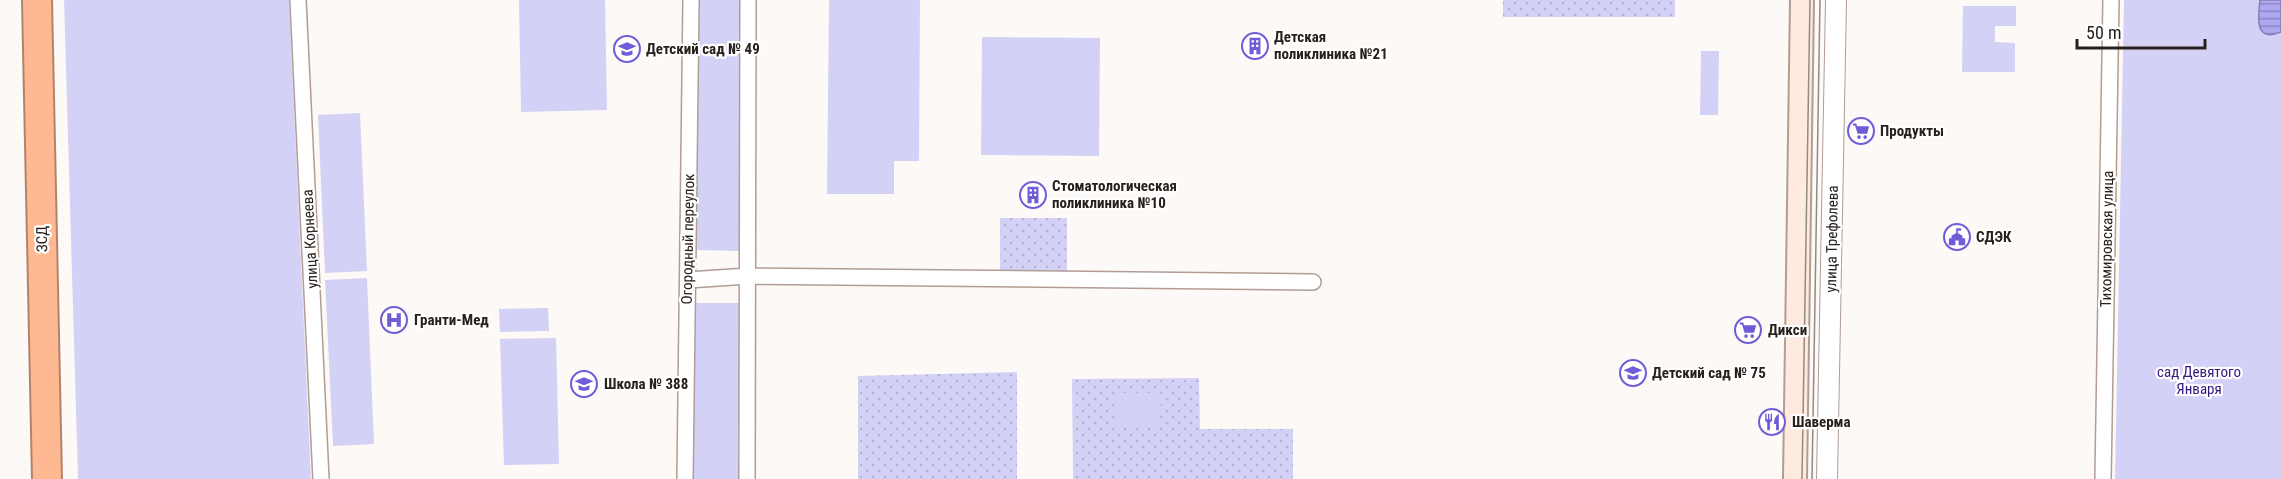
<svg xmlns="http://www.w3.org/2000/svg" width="2281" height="479" viewBox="0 0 2281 479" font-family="'Roboto Condensed',sans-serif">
<defs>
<pattern id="grass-dots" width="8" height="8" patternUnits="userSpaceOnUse" patternTransform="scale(1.5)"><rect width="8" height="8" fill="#d3d2f6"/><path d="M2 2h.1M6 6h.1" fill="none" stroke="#b5b4d2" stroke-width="1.8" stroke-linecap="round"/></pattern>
<pattern id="water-rules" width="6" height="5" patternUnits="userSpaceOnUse" patternTransform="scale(1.5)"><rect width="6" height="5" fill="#ada8f0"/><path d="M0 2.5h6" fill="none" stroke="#8d88c2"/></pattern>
</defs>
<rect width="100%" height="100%" fill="#fdf9f6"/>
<path fill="url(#grass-dots)" d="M 1503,0 L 1675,0 L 1675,17 L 1503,17 Z
M 1000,218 L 1067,218 L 1067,271 L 1000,272 Z
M 1017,372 L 1017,479 L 858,479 L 858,376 Z
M 1199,378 L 1200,429 L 1293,429 L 1293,479 L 1073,479 L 1072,379 Z"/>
<path fill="#d3d2f6" d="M 64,0 L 289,0 L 311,479 L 78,479 Z
M 519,0 L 605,0 L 607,110 L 521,112 Z
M 698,0 L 743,0 L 740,251 L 694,250 Z
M 829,0 L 920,0 L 919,161 L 894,161 L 894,194 L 827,194 Z
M 2124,0 L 2281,0 L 2281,479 L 2115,479 Z
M 1963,6 L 2016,6 L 2016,26 L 1995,26 L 1995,42 L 2015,43 L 2015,72 L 1962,72 Z
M 982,37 L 1100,38 L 1099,156 L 981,155 Z
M 1701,51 L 1719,51 L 1718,115 L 1700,115 Z
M 360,113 L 367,271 L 325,273 L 318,115 Z
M 367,278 L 374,444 L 333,446 L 325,280 Z
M 693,303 L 740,303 L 738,479 L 691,479 Z
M 548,308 L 549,331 L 500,332 L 499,309 Z
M 556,338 L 559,464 L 504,465 L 500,339 Z
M 1117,393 L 1161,393 L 1160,428 L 1117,428 Z"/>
<path fill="url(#water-rules)" stroke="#857fb0" stroke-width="1.5" d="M 2260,0 L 2281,0 L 2281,32 C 2254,43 2258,17 2260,0 Z"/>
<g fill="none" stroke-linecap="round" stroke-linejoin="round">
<defs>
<path id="minor" d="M 298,0 L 321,479
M 688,280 L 748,276 L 1313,282
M 685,479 L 691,0
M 747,479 L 748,0
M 2103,479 L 2111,0"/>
<path id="tertiary" d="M 1827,479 L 1836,0"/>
<path id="secondary" d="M 1795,479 L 1802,0"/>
<path id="motorway" d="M 37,0 L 47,479"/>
</defs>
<use href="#minor" stroke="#b19d93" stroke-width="18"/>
<use href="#tertiary" stroke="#b19d93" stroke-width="22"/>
<use href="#secondary" stroke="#b19d93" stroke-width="26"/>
<use href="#motorway" stroke="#b38369" stroke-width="32"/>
<use href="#minor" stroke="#fff" stroke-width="15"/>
<use href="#tertiary" stroke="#fff" stroke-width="20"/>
<use href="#secondary" stroke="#ffeadf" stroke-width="22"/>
<use href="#motorway" stroke="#feb993" stroke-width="28"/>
<path stroke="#918b87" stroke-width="1.5" d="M 1802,479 L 1810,0
M 1812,479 L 1820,0"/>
</g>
<defs>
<symbol id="building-ring" viewBox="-11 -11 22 22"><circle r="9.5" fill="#fff" stroke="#705cd6" stroke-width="1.5"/><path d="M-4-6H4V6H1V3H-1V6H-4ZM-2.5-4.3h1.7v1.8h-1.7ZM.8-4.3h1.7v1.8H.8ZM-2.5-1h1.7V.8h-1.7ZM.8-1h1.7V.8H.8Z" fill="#705cd6"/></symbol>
<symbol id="school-ring" viewBox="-11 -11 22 22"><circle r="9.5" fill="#fff" stroke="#705cd6" stroke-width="1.5"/><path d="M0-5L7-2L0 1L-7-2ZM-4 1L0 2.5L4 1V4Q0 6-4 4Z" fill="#705cd6"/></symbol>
<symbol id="supermarket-ring" viewBox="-11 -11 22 22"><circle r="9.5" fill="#fff" stroke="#705cd6" stroke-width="1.5"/><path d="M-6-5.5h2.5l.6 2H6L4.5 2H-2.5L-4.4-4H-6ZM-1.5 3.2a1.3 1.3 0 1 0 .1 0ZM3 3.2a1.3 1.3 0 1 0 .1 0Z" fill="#705cd6"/></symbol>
<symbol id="civic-ring" viewBox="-11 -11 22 22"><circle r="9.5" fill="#fff" stroke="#705cd6" stroke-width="1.5"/><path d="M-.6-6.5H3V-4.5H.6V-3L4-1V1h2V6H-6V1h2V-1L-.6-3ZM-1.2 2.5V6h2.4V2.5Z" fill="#705cd6"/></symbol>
<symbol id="hospital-ring" viewBox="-11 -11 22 22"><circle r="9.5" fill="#fff" stroke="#705cd6" stroke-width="1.5"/><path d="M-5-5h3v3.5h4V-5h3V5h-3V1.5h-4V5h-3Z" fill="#705cd6"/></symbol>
<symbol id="restaurant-ring" viewBox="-11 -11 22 22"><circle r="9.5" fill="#fff" stroke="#705cd6" stroke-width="1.5"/><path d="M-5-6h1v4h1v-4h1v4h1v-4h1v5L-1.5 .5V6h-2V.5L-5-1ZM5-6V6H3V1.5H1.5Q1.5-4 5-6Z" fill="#705cd6"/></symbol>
</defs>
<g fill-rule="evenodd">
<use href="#building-ring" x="1240" y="31" width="30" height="30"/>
<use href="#school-ring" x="612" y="34" width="30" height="30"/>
<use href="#supermarket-ring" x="1846" y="116" width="30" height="30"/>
<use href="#building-ring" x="1018" y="180" width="30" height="30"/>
<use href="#civic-ring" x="1942" y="222" width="30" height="30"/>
<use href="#hospital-ring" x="379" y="305" width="30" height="30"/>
<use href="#supermarket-ring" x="1733" y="315" width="30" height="30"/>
<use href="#school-ring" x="1618" y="358" width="30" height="30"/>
<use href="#school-ring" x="569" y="369" width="30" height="30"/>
<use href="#restaurant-ring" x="1757" y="407" width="30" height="30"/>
</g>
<g text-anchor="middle" stroke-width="4.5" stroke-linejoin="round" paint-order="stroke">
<g font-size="15" font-weight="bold" fill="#28201c" stroke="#fff" text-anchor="start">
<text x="1274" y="42">Детская<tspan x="1274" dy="17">поликлиника №21</tspan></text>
<text x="646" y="54">Детский сад № 49</text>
<text x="1880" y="136">Продукты</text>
<text x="1052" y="191">Стоматологическая<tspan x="1052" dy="17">поликлиника №10</tspan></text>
<text x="1976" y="242">СДЭК</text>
<text x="414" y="325">Гранти-Мед</text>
<text x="1768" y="335">Дикси</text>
<text x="1652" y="378">Детский сад № 75</text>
<text x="604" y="389">Школа № 388</text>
<text x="1792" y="427">Шаверма</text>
</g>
<g font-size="15" fill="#28201c" stroke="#fff">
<text transform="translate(42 239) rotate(-91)" y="5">ЗСД</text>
<text transform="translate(310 239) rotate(-93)" y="5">улица Корнеева</text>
<text transform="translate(688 239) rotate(-89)" y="5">Огородный переулок</text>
<text transform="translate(1832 239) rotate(-89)" y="5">улица Трефолева</text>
<text transform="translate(2107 239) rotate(-89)" y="5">Тихомировская улица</text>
</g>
<g font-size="15" fill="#35177f" stroke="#fff">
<text x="2199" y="377">сад Девятого<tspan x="2199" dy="17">Января</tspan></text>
</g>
</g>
<path d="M2077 39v9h128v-9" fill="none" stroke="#28201c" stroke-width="3"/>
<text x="2086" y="39" font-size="18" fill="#28201c" stroke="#ffffff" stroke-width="4.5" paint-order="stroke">50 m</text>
</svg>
